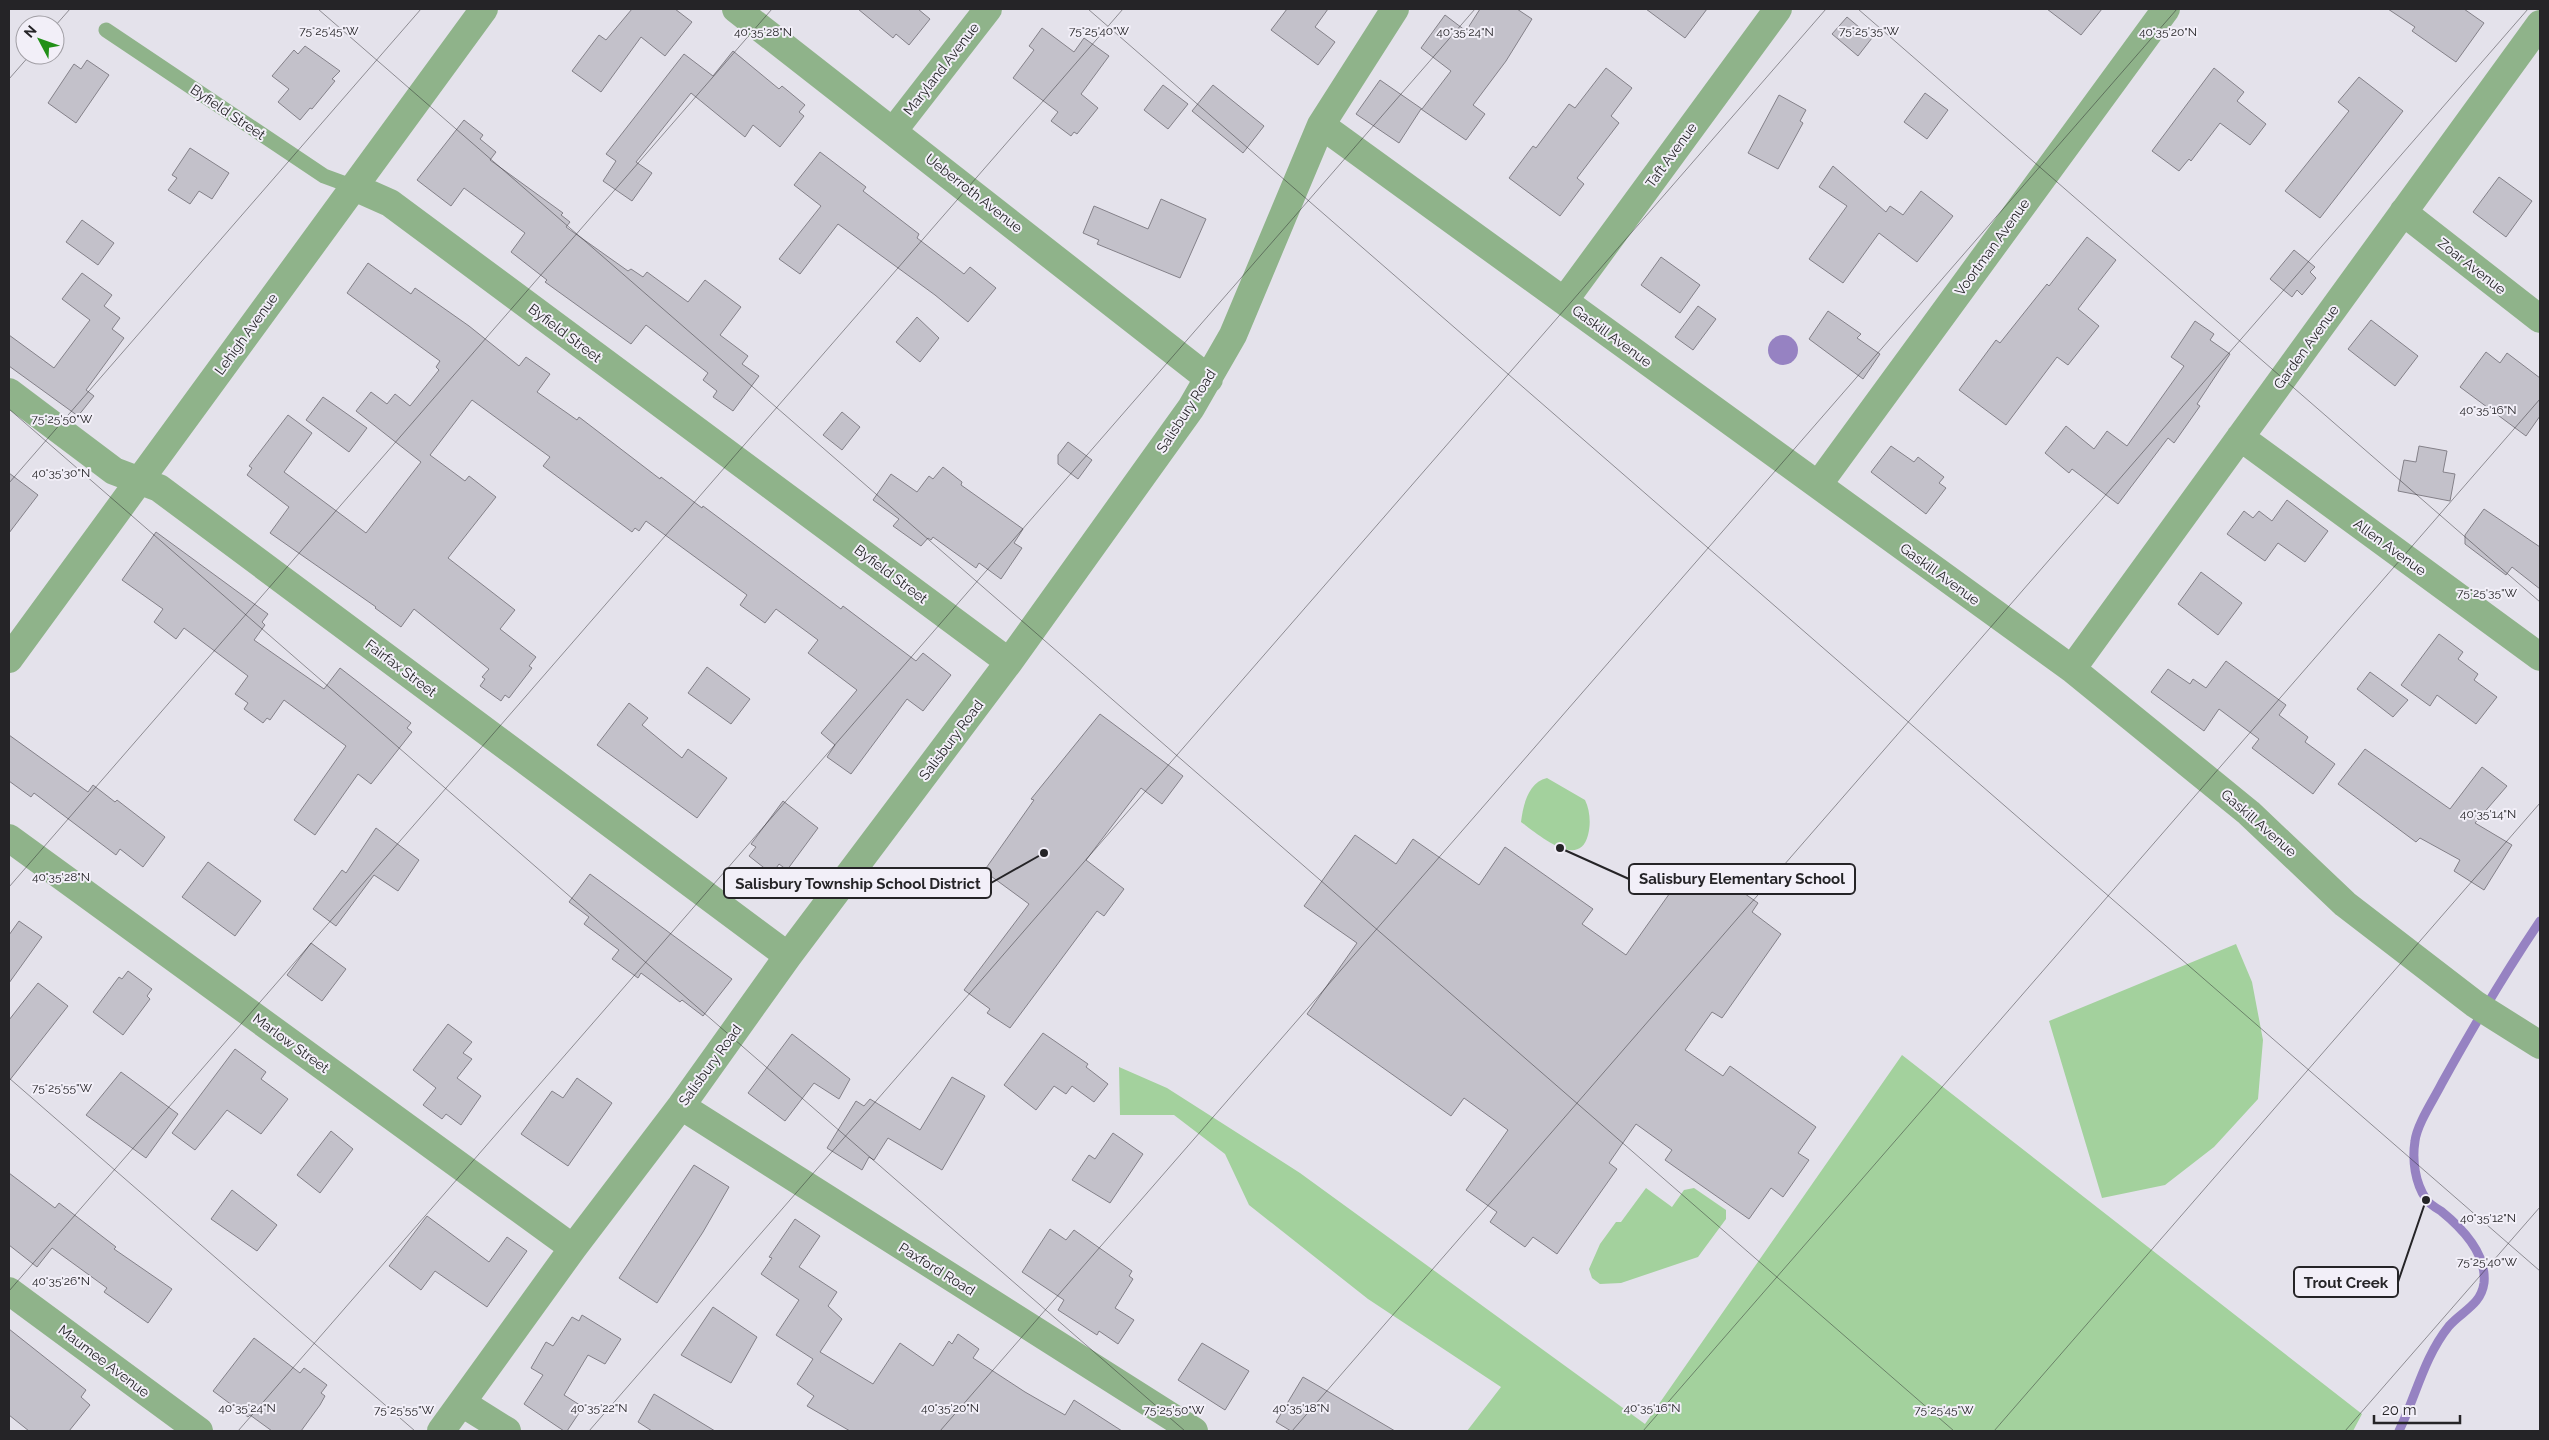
<svg xmlns="http://www.w3.org/2000/svg" width="2549" height="1440" viewBox="0 0 2549 1440" font-family="Raleway,sans-serif">
<rect width="100%" height="100%" fill="#e4e2eb"/>
<path fill="#a3d19d" d="M 1547,778 L 1585,800 C 1590,810 1591,824 1588,835 C 1579,871 1537,833 1521,822 C 1523,806 1528,782 1547,778 Z
M 2236,944 L 2252,982 L 2263,1040 L 2258,1099 L 2214,1147 L 2165,1185 L 2102,1198 L 2049,1021 Z
M 1902,1055 L 2362,1414 L 2353,1431 L 1467,1431 L 1501,1387 L 1368,1299 L 1249,1205 L 1225,1154 L 1174,1115 L 1120,1115 L 1119,1067 L 1167,1088 L 1300,1173 L 1645,1424 Z
M 1646,1188 L 1672,1207 L 1684,1190 L 1694,1188 L 1726,1210 L 1726,1219 L 1698,1257 L 1621,1283 L 1600,1284 L 1592,1278 L 1589,1269 L 1600,1244 L 1616,1222 L 1621,1222 Z"/>
<path fill="#9682c2" d="M1768 350a15 15 0 1 1 30 0a15 15 0 1 1-30 0Z"/>
<g fill="none" stroke-linecap="round" stroke-linejoin="round">
<path stroke="#9682c2" stroke-width="9" d="M 2399,1431 C 2416,1396 2424,1357 2449,1326 C 2462,1311 2481,1305 2484,1283 C 2487,1253 2462,1228 2441,1211 C 2436,1208 2429,1204 2426,1199 C 2415,1183 2412,1160 2415,1141 C 2417,1124 2434,1099 2442,1083 C 2473,1027 2505,973 2540,921"/>
</g>
<path fill="#c3c1ca" stroke="#848189" d="M 632,9 L 675,9 L 692,22 L 665,56 L 641,37 L 601,92 L 572,71 L 599,35 L 606,40 Z
M 858,9 L 918,9 L 930,19 L 909,45 L 896,34 L 893,38 Z
M 1287,9 L 1328,9 L 1315,27 L 1335,42 L 1318,65 L 1271,30 Z
M 1480,9 L 1517,9 L 1532,19 L 1506,61 L 1473,105 L 1485,114 L 1466,140 L 1421,109 L 1399,143 L 1356,114 L 1380,80 L 1422,109 L 1451,71 L 1421,48 L 1445,15 L 1466,31 Z
M 1646,9 L 1707,9 L 1685,38 Z
M 2047,9 L 2102,9 L 2081,35 Z
M 2388,9 L 2464,9 L 2484,23 L 2456,62 L 2412,31 L 2415,27 Z
M 1847,17 L 1872,38 L 1858,56 L 1832,34 Z
M 1042,28 L 1074,52 L 1084,38 L 1109,56 L 1081,94 L 1098,108 L 1077,134 L 1074,132 L 1071,136 L 1051,121 L 1058,112 L 1013,78 L 1034,50 L 1029,46 Z
M 305,46 L 340,71 L 332,79 L 335,81 L 312,109 L 310,108 L 300,120 L 278,102 L 289,89 L 272,76 L 294,50 L 298,54 Z
M 733,51 L 779,89 L 782,86 L 805,105 L 799,112 L 804,116 L 780,147 L 753,125 L 745,137 L 691,93 L 636,162 L 652,173 L 632,201 L 603,181 L 616,161 L 606,154 L 684,54 L 713,76 Z
M 87,60 L 109,75 L 76,123 L 48,103 L 74,64 L 81,69 Z
M 1606,68 L 1632,88 L 1611,116 L 1619,123 L 1577,178 L 1584,184 L 1560,216 L 1509,178 L 1533,146 L 1536,148 L 1569,104 L 1575,108 Z
M 2214,68 L 2244,92 L 2237,101 L 2266,124 L 2250,145 L 2220,123 L 2191,161 L 2189,159 L 2179,171 L 2152,151 Z
M 2359,77 L 2403,111 L 2320,218 L 2285,191 L 2349,111 L 2338,102 Z
M 1163,85 L 1188,104 L 1168,129 L 1144,110 Z
M 1213,85 L 1264,126 L 1243,153 L 1192,111 Z
M 1925,93 L 1948,110 L 1927,139 L 1904,122 Z
M 1779,95 L 1806,110 L 1800,121 L 1803,123 L 1778,169 L 1748,153 Z
M 464,120 L 483,135 L 480,139 L 496,152 L 490,160 L 563,213 L 561,215 L 570,222 L 566,227 L 628,271 L 631,269 L 643,277 L 647,272 L 688,302 L 705,280 L 741,307 L 720,335 L 748,356 L 742,364 L 759,376 L 733,411 L 713,397 L 717,391 L 703,380 L 708,373 L 646,325 L 631,344 L 545,282 L 547,280 L 511,252 L 525,233 L 464,188 L 451,206 L 417,180 Z
M 190,148 L 229,173 L 212,199 L 199,191 L 190,204 L 168,190 L 177,178 L 172,175 Z
M 820,152 L 866,187 L 863,191 L 919,234 L 917,238 L 964,274 L 970,267 L 996,288 L 968,322 L 935,295 L 838,224 L 800,274 L 779,259 L 821,206 L 794,185 Z
M 1833,166 L 1886,212 L 1890,206 L 1903,215 L 1921,191 L 1953,216 L 1917,262 L 1879,233 L 1843,283 L 1809,259 L 1847,206 L 1819,187 Z
M 2499,177 L 2532,201 L 2506,237 L 2473,212 Z
M 1161,199 L 1206,219 L 1180,278 L 1097,244 L 1099,240 L 1083,233 L 1094,206 L 1148,229 Z
M 82,220 L 114,243 L 98,265 L 66,242 Z
M 2087,237 L 2116,260 L 2078,309 L 2099,326 L 2068,365 L 2057,357 L 2006,425 L 1959,390 L 1996,340 L 2000,343 L 2047,284 L 2049,286 Z
M 2294,250 L 2315,267 L 2310,272 L 2316,278 L 2302,295 L 2297,290 L 2292,297 L 2270,279 Z
M 1661,257 L 1700,285 L 1680,313 L 1641,285 Z
M 368,263 L 411,294 L 415,288 L 469,326 L 519,366 L 526,357 L 550,374 L 537,392 L 577,420 L 579,417 L 660,479 L 661,477 L 702,508 L 703,506 L 841,609 L 843,606 L 916,661 L 923,653 L 951,675 L 923,711 L 907,699 L 851,774 L 827,757 L 835,745 L 821,733 L 857,690 L 808,653 L 818,640 L 776,609 L 765,623 L 740,605 L 747,595 L 646,521 L 639,531 L 635,528 L 632,532 L 543,466 L 550,457 L 472,400 L 430,455 L 465,481 L 469,476 L 496,497 L 448,558 L 515,610 L 500,629 L 536,657 L 529,666 L 532,668 L 509,698 L 505,695 L 501,701 L 480,686 L 485,679 L 482,677 L 489,669 L 414,609 L 401,627 L 375,608 L 376,607 L 270,533 L 289,507 L 247,475 L 252,468 L 249,466 L 288,415 L 312,433 L 284,472 L 366,533 L 421,462 L 356,411 L 371,392 L 387,404 L 395,394 L 410,406 L 439,370 L 436,367 L 440,361 L 347,293 Z
M 82,273 L 112,295 L 104,306 L 120,318 L 112,329 L 124,338 L 86,390 L 94,396 L 78,416 L 9,366 L 9,335 L 54,368 L 90,320 L 62,299 Z
M 1698,306 L 1716,319 L 1693,350 L 1675,337 Z
M 1828,311 L 1861,334 L 1857,338 L 1880,354 L 1863,379 L 1809,339 Z
M 917,317 L 939,338 L 920,362 L 896,342 Z
M 2371,320 L 2418,356 L 2395,386 L 2348,349 Z
M 2195,321 L 2214,334 L 2210,340 L 2230,354 L 2197,404 L 2200,406 L 2174,443 L 2168,438 L 2118,504 L 2072,469 L 2069,473 L 2045,453 L 2066,426 L 2094,449 L 2107,431 L 2127,446 L 2184,366 L 2171,357 Z
M 2486,352 L 2500,363 L 2507,353 L 2540,378 L 2540,416 L 2526,436 L 2460,387 Z
M 323,397 L 367,428 L 349,452 L 306,420 Z
M 842,412 L 860,427 L 842,450 L 823,435 Z
M 1068,442 L 1092,460 L 1078,479 L 1058,464 L 1058,455 Z
M 1891,446 L 1914,462 L 1918,457 L 1944,477 L 1939,483 L 1946,488 L 1926,514 L 1871,472 Z
M 2419,446 L 2447,451 L 2443,472 L 2455,474 L 2450,501 L 2398,491 L 2404,460 L 2416,462 Z
M 943,467 L 962,482 L 961,485 L 1023,529 L 1014,543 L 1022,548 L 1001,579 L 979,563 L 976,568 L 933,537 L 931,540 L 928,538 L 921,546 L 893,526 L 899,519 L 873,500 L 891,474 L 917,492 L 929,476 L 933,479 Z
M 9,473 L 38,495 L 9,533 Z
M 2287,500 L 2328,531 L 2305,562 L 2278,543 L 2265,561 L 2227,534 L 2244,511 L 2253,518 L 2259,511 L 2272,521 Z
M 2484,509 L 2540,547 L 2540,589 L 2512,567 L 2506,575 L 2465,544 L 2465,535 Z
M 156,532 L 268,614 L 262,622 L 265,625 L 254,640 L 324,689 L 340,668 L 411,723 L 407,728 L 412,732 L 371,784 L 358,774 L 315,835 L 294,820 L 346,746 L 284,700 L 270,720 L 267,718 L 263,723 L 244,709 L 248,703 L 235,694 L 248,676 L 184,628 L 176,639 L 154,622 L 163,609 L 122,580 Z
M 2201,572 L 2242,603 L 2218,635 L 2178,604 Z
M 2439,634 L 2463,652 L 2458,659 L 2478,674 L 2474,680 L 2497,697 L 2476,724 L 2437,695 L 2430,706 L 2401,685 Z
M 2226,661 L 2286,705 L 2279,715 L 2308,737 L 2305,742 L 2335,764 L 2313,794 L 2252,748 L 2259,739 L 2219,709 L 2204,731 L 2151,692 L 2168,669 L 2190,684 L 2193,679 L 2206,688 Z
M 707,667 L 750,699 L 731,724 L 688,693 Z
M 2370,672 L 2408,700 L 2393,717 L 2357,689 Z
M 629,703 L 648,718 L 642,725 L 682,758 L 688,749 L 727,778 L 697,818 L 597,745 Z
M 1100,714 L 1183,776 L 1162,804 L 1141,788 L 1086,860 L 1124,889 L 1104,916 L 1097,911 L 1010,1028 L 987,1013 L 990,1009 L 964,990 L 1029,904 L 984,871 L 1034,800 L 1031,799 Z
M 9,735 L 88,792 L 93,785 L 115,802 L 117,800 L 165,837 L 143,867 L 120,849 L 116,855 L 34,793 L 31,797 L 9,781 Z
M 2365,749 L 2450,809 L 2482,767 L 2507,786 L 2475,823 L 2512,845 L 2484,890 L 2454,871 L 2460,860 L 2420,838 L 2416,842 L 2338,784 Z
M 783,801 L 818,828 L 787,870 L 779,864 L 772,874 L 749,856 L 756,847 L 751,844 Z
M 376,828 L 419,860 L 398,891 L 374,875 L 336,926 L 313,909 L 342,870 L 346,873 Z
M 1355,835 L 1396,864 L 1413,839 L 1479,885 L 1505,847 L 1593,909 L 1582,924 L 1626,955 L 1689,866 L 1715,885 L 1721,877 L 1758,903 L 1752,912 L 1781,934 L 1722,1018 L 1712,1012 L 1685,1050 L 1723,1076 L 1730,1066 L 1816,1127 L 1798,1153 L 1809,1160 L 1783,1197 L 1771,1188 L 1749,1219 L 1665,1160 L 1672,1150 L 1636,1124 L 1609,1163 L 1617,1169 L 1557,1254 L 1533,1237 L 1525,1247 L 1490,1222 L 1497,1212 L 1466,1190 L 1508,1130 L 1464,1098 L 1451,1116 L 1307,1014 L 1357,943 L 1304,906 Z
M 208,862 L 261,901 L 235,936 L 182,897 Z
M 590,874 L 732,979 L 703,1016 L 682,1000 L 680,1002 L 641,973 L 638,978 L 612,959 L 619,950 L 584,924 L 589,917 L 569,902 Z
M 19,921 L 42,937 L 9,983 L 9,935 Z
M 311,943 L 346,969 L 322,1001 L 287,975 Z
M 128,971 L 152,989 L 147,996 L 150,999 L 123,1035 L 93,1012 L 119,977 L 122,979 Z
M 38,983 L 68,1006 L 9,1081 L 9,1020 Z
M 448,1024 L 472,1042 L 463,1053 L 472,1059 L 457,1078 L 481,1096 L 461,1125 L 446,1114 L 442,1119 L 423,1105 L 436,1088 L 413,1070 Z
M 1043,1033 L 1088,1064 L 1086,1067 L 1108,1084 L 1094,1102 L 1072,1086 L 1066,1094 L 1054,1086 L 1036,1110 L 1004,1085 Z
M 792,1034 L 850,1079 L 839,1099 L 814,1083 L 785,1121 L 748,1093 Z
M 235,1049 L 266,1072 L 261,1079 L 288,1099 L 261,1134 L 227,1110 L 195,1150 L 172,1133 Z
M 121,1072 L 178,1114 L 146,1158 L 86,1115 Z
M 952,1077 L 985,1096 L 942,1170 L 888,1138 L 874,1160 L 869,1157 L 862,1170 L 827,1148 L 856,1101 L 864,1106 L 870,1099 L 920,1130 Z
M 577,1078 L 612,1103 L 568,1166 L 521,1134 L 552,1091 L 563,1098 Z
M 331,1131 L 353,1149 L 320,1193 L 297,1175 Z
M 1113,1133 L 1143,1154 L 1110,1203 L 1072,1180 L 1089,1155 L 1095,1159 Z
M 694,1165 L 729,1187 L 703,1232 L 657,1303 L 619,1278 Z
M 9,1173 L 55,1208 L 59,1203 L 116,1247 L 114,1249 L 172,1289 L 148,1323 L 104,1292 L 107,1288 L 52,1248 L 37,1267 L 9,1245 Z
M 232,1190 L 277,1225 L 257,1251 L 211,1219 Z
M 427,1216 L 489,1262 L 507,1237 L 527,1251 L 487,1307 L 435,1271 L 421,1290 L 389,1266 Z
M 795,1219 L 820,1236 L 799,1267 L 837,1292 L 828,1306 L 842,1319 L 820,1352 L 873,1384 L 900,1343 L 933,1366 L 949,1341 L 952,1344 L 958,1334 L 979,1349 L 973,1358 L 1025,1392 L 1065,1415 L 1074,1400 L 1122,1431 L 850,1431 L 807,1406 L 814,1396 L 797,1384 L 813,1359 L 776,1335 L 799,1300 L 761,1274 L 772,1258 L 769,1257 Z
M 1050,1229 L 1066,1240 L 1074,1230 L 1132,1271 L 1129,1276 L 1133,1279 L 1115,1308 L 1134,1320 L 1118,1344 L 1099,1331 L 1097,1335 L 1058,1310 L 1064,1300 L 1022,1272 Z
M 713,1307 L 757,1337 L 731,1383 L 681,1355 Z
M 582,1315 L 621,1339 L 605,1364 L 588,1355 L 564,1395 L 583,1407 L 567,1431 L 564,1431 L 524,1404 L 543,1375 L 531,1368 L 546,1342 L 553,1346 L 572,1317 L 579,1321 Z
M 9,1329 L 86,1390 L 81,1397 L 90,1405 L 69,1431 L 29,1431 L 9,1415 Z
M 254,1338 L 300,1373 L 304,1368 L 327,1385 L 321,1393 L 325,1396 L 320,1405 L 301,1431 L 272,1431 L 250,1415 L 248,1417 L 213,1391 Z
M 1202,1343 L 1249,1371 L 1225,1410 L 1178,1380 Z
M 1303,1377 L 1322,1388 L 1395,1431 L 1291,1431 L 1276,1422 Z
M 654,1394 L 715,1431 L 652,1431 L 638,1422 Z"/>
<g fill="none" stroke-linecap="round" stroke-linejoin="round">
<path stroke="#8fb38a" stroke-width="15" d="M 106,30 L 324,176 L 354,187"/>
<path stroke="#8fb38a" stroke-width="28" d="M 736,9 L 1209,379
M 1321,125 L 2072,669 L 2249,813 L 2345,904 L 2475,1004 L 2540,1045
M 894,130 L 988,9
M 354,187 L 390,203 L 1009,662
M 2403,212 L 2540,319
M 1564,301 L 1778,9
M 9,392 L 114,471 L 159,488 L 788,956
M 2240,437 L 2540,657
M 1818,485 L 2166,9
M 9,659 L 484,9
M 2072,669 L 2540,24
M 9,838 L 573,1248
M 681,1106 L 1194,1431
M 9,1291 L 199,1431
M 462,1403 L 507,1431
M 441,1431 L 573,1248 L 681,1106 L 788,956 L 1009,662 L 1191,408 L 1233,335 L 1321,125 L 1395,9"/>
</g>
<path fill="none" stroke="#252427" stroke-width="1" stroke-opacity="0.45" d="M 318,9 L 1954,1431M 1088,9 L 2540,1271M 1858,9 L 2540,602M 55,26 L 70,9M 9,79 L 30,55M 9,409 L 1185,1431M 9,483 L 421,9M 9,887 L 772,9M 9,1078 L 415,1431M 9,1291 L 1123,9M 238,1431 L 1475,9M 589,1431 L 1826,9M 940,1431 L 2177,9M 1292,1431 L 2528,9M 1643,1431 L 2540,399M 1994,1431 L 2540,803M 2345,1431 L 2540,1207"/>
<g text-anchor="middle" stroke-width="4" stroke-linejoin="round" paint-order="stroke">
<g font-size="14" fill="#252427" stroke="#f2eff8">
<text transform="translate(941 69) rotate(-52)" y="5">Maryland Avenue</text>
<text transform="translate(228 112) rotate(34)" y="5">Byfield Street</text>
<text transform="translate(1671 155) rotate(-54)" y="5">Taft Avenue</text>
<text transform="translate(974 193) rotate(38)" y="5">Ueberroth Avenue</text>
<text transform="translate(1992 247) rotate(-54)" y="5">Voortman Avenue</text>
<text transform="translate(2472 266) rotate(38)" y="5">Zoar Avenue</text>
<text transform="translate(565 333) rotate(37)" y="5">Byfield Street</text>
<text transform="translate(246 334) rotate(-54)" y="5">Lehigh Avenue</text>
<text transform="translate(1612 336) rotate(36)" y="5">Gaskill Avenue</text>
<text transform="translate(2306 347) rotate(-54)" y="5">Garden Avenue</text>
<text transform="translate(1186 411) rotate(-57)" y="5">Salisbury Road</text>
<text transform="translate(2390 547) rotate(36)" y="5">Allen Avenue</text>
<text transform="translate(891 574) rotate(37)" y="5">Byfield Street</text>
<text transform="translate(1940 574) rotate(36)" y="5">Gaskill Avenue</text>
<text transform="translate(401 668) rotate(37)" y="5">Fairfax Street</text>
<text transform="translate(951 740) rotate(-53)" y="5">Salisbury Road</text>
<text transform="translate(2259 823) rotate(41)" y="5">Gaskill Avenue</text>
<text transform="translate(291 1043) rotate(36)" y="5">Marlow Street</text>
<text transform="translate(710 1065) rotate(-54)" y="5">Salisbury Road</text>
<text transform="translate(937 1269) rotate(32)" y="5">Paxford Road</text>
<text transform="translate(104 1361) rotate(37)" y="5">Maumee Avenue</text>
</g>
</g>
<g font-size="12" text-anchor="middle" fill="#252427" stroke="#f2eff8" stroke-width="4" stroke-linejoin="round" paint-order="stroke">
<text x="1099" y="35">75°25'40"W</text>
<text x="329" y="35">75°25'45"W</text>
<text x="1869" y="35">75°25'35"W</text>
<text x="763" y="36">40°35'28"N</text>
<text x="1465" y="36">40°35'24"N</text>
<text x="2168" y="36">40°35'20"N</text>
<text x="2488" y="414">40°35'16"N</text>
<text x="62" y="423">75°25'50"W</text>
<text x="61" y="477">40°35'30"N</text>
<text x="2487" y="597">75°25'35"W</text>
<text x="2488" y="818">40°35'14"N</text>
<text x="61" y="881">40°35'28"N</text>
<text x="62" y="1092">75°25'55"W</text>
<text x="2488" y="1222">40°35'12"N</text>
<text x="2487" y="1266">75°25'40"W</text>
<text x="61" y="1285">40°35'26"N</text>
<text x="247" y="1412">40°35'24"N</text>
<text x="599" y="1412">40°35'22"N</text>
<text x="950" y="1412">40°35'20"N</text>
<text x="1301" y="1412">40°35'18"N</text>
<text x="1652" y="1412">40°35'16"N</text>
<text x="404" y="1414">75°25'55"W</text>
<text x="1174" y="1414">75°25'50"W</text>
<text x="1944" y="1414">75°25'45"W</text>
</g>
<path fill="none" stroke="#252427" stroke-width="2" d="M1560 848L1629 879M1044 853L991 883M2426 1200L2398 1282"/>
<g fill="#252427" stroke="#f2eff8" stroke-width="2">
<circle cx="1560" cy="848" r="5"/>
<circle cx="1044" cy="853" r="5"/>
<circle cx="2426" cy="1200" r="5"/>
</g>
<g fill="#f2eff8" stroke="#252427" stroke-width="2">
<rect x="1629" y="864" width="226" height="30" rx="5"/>
<rect x="724" y="868" width="267" height="30" rx="5"/>
<rect x="2294" y="1267" width="104" height="30" rx="5"/>
</g>
<g font-size="15" text-anchor="middle" font-weight="bold" fill="#252427">
<text x="1742" y="884">Salisbury Elementary School</text>
<text x="858" y="889">Salisbury Township School District</text>
<text x="2346" y="1288">Trout Creek</text>
</g>
<rect width="2549" height="1440" fill="none" stroke="#252427" stroke-width="20"/>
<g transform="translate(40 40) rotate(311)"><circle r="24" fill="#f2eff8" stroke="#a09ea4"/>
<path d="M0-4L9 19L0 12L-9 19Z" fill="#219017"/>
<text y="-8" font-size="14" font-weight="bold" text-anchor="middle" fill="#252427">N</text>
</g>
<path d="M2374 1415v8h86v-8" fill="none" stroke="#252427" stroke-width="2.5"/>
<text x="2382" y="1415" font-size="15" fill="#252427" stroke="#f2eff8" stroke-width="4" paint-order="stroke">20 m</text>
</svg>
